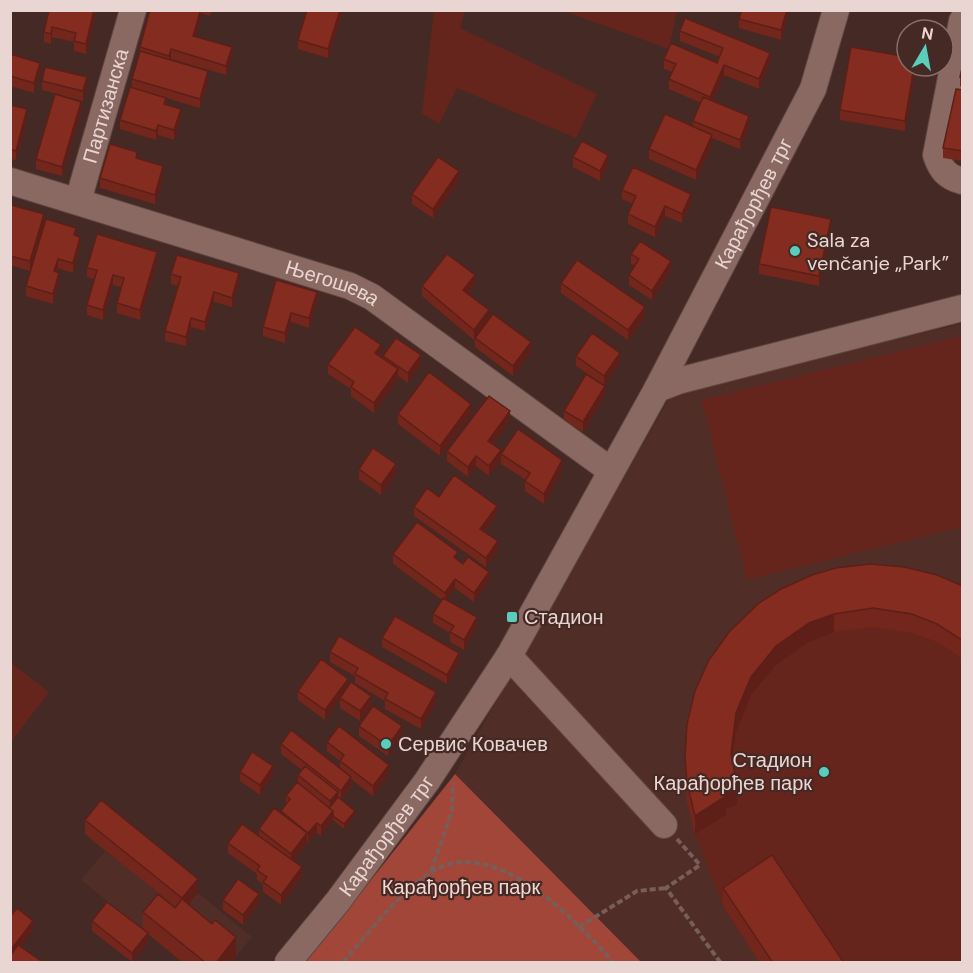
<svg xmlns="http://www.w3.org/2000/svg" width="973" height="973" viewBox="0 0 973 973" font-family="'DM Sans',sans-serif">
<rect width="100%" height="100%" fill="#452924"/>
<path fill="#512d27" d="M 962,324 L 962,962 L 641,962 L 455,774 L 674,390 Z
M 101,814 L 252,937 L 231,962 L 183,962 L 81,880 L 105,851 L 85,834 Z"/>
<path fill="#66251c" d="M 434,11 L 465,11 L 460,28 L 597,94 L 576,138 L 457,88 L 439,124 L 422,113 Z
M 564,11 L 677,11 L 669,49 Z
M 962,336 L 962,527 L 747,580 L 702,400 Z
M 962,605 L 962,962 L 760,962 L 723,906 L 695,834 L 687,802 L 685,768 L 729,651 Z
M 11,663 L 49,692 L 11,742 L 10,742 Z"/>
<path fill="#a14639" d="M 455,774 L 641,962 L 306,962 Z"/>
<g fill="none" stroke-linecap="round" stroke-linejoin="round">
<defs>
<g id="minor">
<path d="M 962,21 L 936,155 C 941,170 947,177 962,181"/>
<path id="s1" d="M 10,181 L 350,286 L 372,297 L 610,470"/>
<path id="s2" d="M 78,201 L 133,10"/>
<path d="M 657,389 L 678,381 L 962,308"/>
<path d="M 509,656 L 664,825"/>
<path id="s3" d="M 288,962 L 338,901 L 427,781 L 509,656 L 657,389 L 813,89 L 836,10"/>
</g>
</defs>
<use href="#minor" stroke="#604743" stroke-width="28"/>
<path stroke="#775e59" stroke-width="4" stroke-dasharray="6 3" stroke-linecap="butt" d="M 677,839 L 700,865 L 666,888 L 720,962
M 431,871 L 452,811 L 453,783
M 579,927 L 637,891 L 666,888
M 343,962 C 370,932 396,896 430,873 C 491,831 576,920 613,962"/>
<use href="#minor" stroke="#8b6963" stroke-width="26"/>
</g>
<path fill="#72261c" d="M 49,10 L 95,10 L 95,17 L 86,54 L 74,51 L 74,42 L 52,37 L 51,44 L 44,42 L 44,32 Z
M 150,10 L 212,10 L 210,16 L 200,13 L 200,21 L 195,36 L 232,57 L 226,75 L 171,59 L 171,60 L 208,81 L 200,108 L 166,98 L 166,105 L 181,119 L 174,140 L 158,135 L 156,140 L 120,129 L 120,120 L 132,88 L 132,79 Z
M 342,10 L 342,14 L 328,58 L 298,49 L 298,40 Z
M 731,10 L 789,10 L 781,40 L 739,28 L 739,19 L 741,13 Z
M 680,31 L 770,62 L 759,89 L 724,75 L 713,101 L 749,125 L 740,149 L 712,138 L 712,145 L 696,180 L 649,159 L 649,149 L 693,127 L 693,121 L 701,103 L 669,89 L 669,79 L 672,72 L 664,69 L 664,59 L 717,63 L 720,57 L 680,41 Z
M 10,54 L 40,72 L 34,93 L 10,86 Z
M 963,64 L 963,87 L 960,86 L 960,77 Z
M 916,66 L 905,131 L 840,120 L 840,110 Z
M 42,81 L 87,87 L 83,101 L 42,90 Z
M 963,90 L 963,161 L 943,158 L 943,148 Z
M 10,105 L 27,119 L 16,160 L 10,159 Z
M 81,111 L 62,176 L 36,169 L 36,159 Z
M 573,157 L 608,165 L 600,181 L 573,167 Z
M 137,158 L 163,176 L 155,204 L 100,188 L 100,178 Z
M 459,181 L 433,218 L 412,204 L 412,194 Z
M 622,190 L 691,203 L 682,223 L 665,216 L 655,237 L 628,224 L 628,214 L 633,204 L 622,199 Z
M 10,208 L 44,224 L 30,271 L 10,265 Z
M 831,229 L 819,286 L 759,274 L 759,264 Z
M 76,236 L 80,247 L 73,273 L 58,268 L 57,272 L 59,282 L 53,304 L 26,296 L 26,286 Z
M 631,254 L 671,271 L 652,300 L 629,285 L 629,275 L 635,266 L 631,264 Z
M 157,261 L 140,320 L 117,313 L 117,303 L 121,287 L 113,285 L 103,320 L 87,315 L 87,305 L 94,279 L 87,277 L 87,268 Z
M 171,274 L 239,283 L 232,307 L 214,302 L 205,331 L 191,327 L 186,346 L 165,341 L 165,331 L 178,286 L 171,284 Z
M 276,280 L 317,302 L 309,328 L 291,322 L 285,343 L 263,336 L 263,327 Z
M 561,283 L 645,317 L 628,340 L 561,293 Z
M 475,285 L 468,294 L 489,319 L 531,352 L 513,376 L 475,347 L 475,339 L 474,340 L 422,296 L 422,286 Z
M 381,355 L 380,356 L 383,358 L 383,356 L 421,364 L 408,383 L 398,376 L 398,379 L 374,413 L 351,396 L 351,389 L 328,374 L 328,364 Z
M 576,356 L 620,363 L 604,386 L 605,395 L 583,432 L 564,420 L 564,411 L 601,383 L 576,366 Z
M 398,414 L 471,414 L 440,456 L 398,424 Z
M 510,421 L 492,444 L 501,460 L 489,476 L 476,466 L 468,477 L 447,461 L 447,451 Z
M 501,454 L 562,470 L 544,504 L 525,491 L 525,481 L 526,480 L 501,464 Z
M 359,469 L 396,474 L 381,495 L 359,479 Z
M 439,497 L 497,515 L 485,532 L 498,551 L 486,567 L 414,516 L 414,507 Z
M 393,554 L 458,560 L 489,582 L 474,602 L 455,588 L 446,600 L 477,627 L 464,650 L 450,642 L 450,633 L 433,623 L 433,614 L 442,600 L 393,564 Z
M 963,586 L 963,660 L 959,656 L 937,642 L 912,633 L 873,627 L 834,632 L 809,642 L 776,665 L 751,695 L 736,732 L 733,761 L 737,805 L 726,809 L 726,815 L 695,834 L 687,802 L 685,776 L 685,757 L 729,632 Z
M 382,638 L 459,663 L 447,684 L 382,647 Z
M 330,652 L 436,702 L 421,729 L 385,709 L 385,701 L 355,683 L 355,676 L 330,662 Z
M 348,687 L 371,706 L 360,721 L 340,708 L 340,698 L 325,720 L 298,700 L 298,691 Z
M 359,726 L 402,735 L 388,756 L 359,736 Z
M 327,742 L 389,774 L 373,796 L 351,779 L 351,787 L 341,800 L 355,815 L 344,829 L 333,820 L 321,836 L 317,832 L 308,842 L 307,841 L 307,843 L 293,861 L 302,876 L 281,905 L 263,892 L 263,884 L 257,880 L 257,874 L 228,853 L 228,843 L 259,836 L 259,829 L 281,813 L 281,811 L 286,804 L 286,796 L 298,783 L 298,775 L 302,770 L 281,754 L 281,744 L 340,768 L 340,761 L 327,751 Z
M 240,772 L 273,775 L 260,795 L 240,781 Z
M 85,820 L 198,893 L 189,905 L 236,956 L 231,963 L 183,963 L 148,934 L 148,943 L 132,962 L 92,931 L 92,921 L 143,929 L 143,912 L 176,907 L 85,834 Z
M 723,888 L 844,963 L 760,963 L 723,906 Z
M 223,900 L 259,904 L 243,925 L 223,910 Z"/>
<path fill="#5d1f17" d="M 94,10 L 95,17 L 86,54 L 86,44 Z
M 340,10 L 342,10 L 342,14 L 328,58 L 328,49 Z
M 787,10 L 789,10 L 781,40 L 781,30 Z
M 200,12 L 200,21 L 193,45 L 193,36 Z
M 52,27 L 52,37 L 51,44 L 51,34 Z
M 232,47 L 232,57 L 226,75 L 226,66 Z
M 171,49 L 171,59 L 169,65 L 169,56 Z
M 770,53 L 770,62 L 759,89 L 759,79 Z
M 40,63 L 40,72 L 34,93 L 34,83 Z
M 724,65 L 724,75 L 710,107 L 710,97 Z
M 914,66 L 916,66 L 916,68 L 905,131 L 905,121 Z
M 208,71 L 208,81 L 200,108 L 200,99 Z
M 87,77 L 87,87 L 83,101 L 83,91 Z
M 81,102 L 81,111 L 62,176 L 62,167 Z
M 27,109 L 27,119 L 16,160 L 16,151 Z
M 181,109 L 181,119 L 174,140 L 174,130 Z
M 749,116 L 749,125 L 740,149 L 740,140 Z
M 158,125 L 158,135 L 156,140 L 156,131 Z
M 712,135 L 712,145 L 696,180 L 696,170 Z
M 608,155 L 608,165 L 600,181 L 600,171 Z
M 163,166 L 163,176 L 155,204 L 155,195 Z
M 459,171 L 459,181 L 433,218 L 433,209 Z
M 691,194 L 691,203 L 682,223 L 682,214 Z
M 665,206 L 665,216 L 655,237 L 655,227 Z
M 44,214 L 44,224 L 30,271 L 30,261 Z
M 831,219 L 831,229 L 819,286 L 819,276 Z
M 80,237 L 80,247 L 73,273 L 73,263 Z
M 157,252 L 157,261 L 140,320 L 140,310 Z
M 58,259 L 58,268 L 54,281 L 54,271 Z
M 671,261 L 671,271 L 652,300 L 652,291 Z
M 59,273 L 59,282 L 53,304 L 53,294 Z
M 239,273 L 239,283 L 232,307 L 232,298 Z
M 113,275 L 113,285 L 103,320 L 103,310 Z
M 475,275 L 475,285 L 463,300 L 463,290 Z
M 214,292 L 214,302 L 205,331 L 205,322 Z
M 317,292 L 317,302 L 309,328 L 309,318 Z
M 645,307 L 645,317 L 628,340 L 628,330 Z
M 489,310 L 489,320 L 474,340 L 474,330 Z
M 291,313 L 291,322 L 285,343 L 285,333 Z
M 191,318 L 191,327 L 186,346 L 186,337 Z
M 531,342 L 531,352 L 513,376 L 513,366 Z
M 381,345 L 381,355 L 375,362 L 375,353 Z
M 620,353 L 620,363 L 604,386 L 604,376 Z
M 421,355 L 421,364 L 408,383 L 408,373 Z
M 398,369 L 398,379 L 374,413 L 374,403 Z
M 605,386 L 605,395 L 583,432 L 583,422 Z
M 471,404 L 471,414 L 440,456 L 440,446 Z
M 510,411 L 510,421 L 488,450 L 488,441 Z
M 501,450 L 501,460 L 489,476 L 489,466 Z
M 476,456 L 476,466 L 468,477 L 468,467 Z
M 562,460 L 562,470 L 544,504 L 544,494 Z
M 396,464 L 396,474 L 381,495 L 381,485 Z
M 497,506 L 497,515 L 480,538 L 480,529 Z
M 498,541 L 498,551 L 486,567 L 486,558 Z
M 489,572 L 489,582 L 474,602 L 474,593 Z
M 455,579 L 455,588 L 445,602 L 445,593 Z
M 834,614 L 834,632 L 809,642 L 776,665 L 751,695 L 736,732 L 731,771 L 731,753 L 736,713 L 751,677 L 776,646 L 809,623 Z
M 477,617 L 477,627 L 464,650 L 464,640 Z
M 459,653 L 459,663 L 447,684 L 447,675 Z
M 348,679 L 348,688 L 325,720 L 325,710 Z
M 436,692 L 436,702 L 421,729 L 421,719 Z
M 371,696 L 371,706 L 360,721 L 360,711 Z
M 402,726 L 402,735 L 388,756 L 388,746 Z
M 389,765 L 389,774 L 373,796 L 373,786 Z
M 273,766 L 273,775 L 260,795 L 260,785 Z
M 351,777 L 351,787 L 341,800 L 341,791 Z
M 737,786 L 737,805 L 726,809 L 726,815 L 695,834 L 695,816 L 725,791 Z
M 338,792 L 338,802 L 330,811 L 330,801 Z
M 333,811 L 333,821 L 321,836 L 321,826 Z
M 355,811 L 355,815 L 344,829 L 344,824 Z
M 317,823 L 317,832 L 308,842 L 308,833 Z
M 307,833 L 307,843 L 291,864 L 291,854 Z
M 302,867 L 302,876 L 281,905 L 281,895 Z
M 198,879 L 198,893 L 182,913 L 182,898 Z
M 259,894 L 259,904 L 243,925 L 243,915 Z
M 33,921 L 33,931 L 11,960 L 10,951 Z
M 148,933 L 148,943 L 132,962 L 132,953 Z
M 236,937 L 236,956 L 231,963 L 216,963 Z"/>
<path fill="#852c21" stroke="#5d1f17" stroke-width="1.5" d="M 49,10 L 94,10 L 86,44 L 74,41 L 76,33 L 52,27 L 51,34 L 44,32 Z
M 150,10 L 196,10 L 200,12 L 193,36 L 232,47 L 226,66 L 171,49 L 169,56 L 140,47 Z
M 307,10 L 340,10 L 328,49 L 298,40 Z
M 742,10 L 787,10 L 781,30 L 739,19 Z
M 685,18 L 770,53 L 759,79 L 724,65 L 710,97 L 669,79 L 676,64 L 664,59 L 671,43 L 717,63 L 723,48 L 680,31 Z
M 851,47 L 907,57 L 907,66 L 914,66 L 905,121 L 840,110 Z
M 140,51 L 208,71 L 200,99 L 132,79 Z
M 10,54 L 40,63 L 34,83 L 10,76 Z
M 963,64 L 963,77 L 960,77 Z
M 45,67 L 87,77 L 83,91 L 42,81 Z
M 130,87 L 166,98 L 164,104 L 181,109 L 174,130 L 158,125 L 156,131 L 120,120 Z
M 956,89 L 963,90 L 963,151 L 943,148 Z
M 55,94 L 81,102 L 62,167 L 36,159 Z
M 703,97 L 749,116 L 740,140 L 693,121 Z
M 10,105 L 27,109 L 16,151 L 10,149 Z
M 665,114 L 712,135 L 696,170 L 649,149 Z
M 582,141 L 608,155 L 600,171 L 573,157 Z
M 110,144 L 137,152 L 136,158 L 163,166 L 155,195 L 100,178 Z
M 438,157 L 459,171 L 433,209 L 412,194 Z
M 633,167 L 691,194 L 682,214 L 665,206 L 655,227 L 628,214 L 636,196 L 622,190 Z
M 11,205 L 44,214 L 30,261 L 10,256 L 10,208 Z
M 771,207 L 831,219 L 819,276 L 759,264 Z
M 46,219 L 76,228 L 74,235 L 80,237 L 73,263 L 58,259 L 54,271 L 59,273 L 53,294 L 26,286 Z
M 97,234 L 157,252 L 140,310 L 117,303 L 124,278 L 113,275 L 103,310 L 87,305 L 97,270 L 87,268 Z
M 640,241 L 671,261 L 652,291 L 629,275 L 639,259 L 631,254 Z
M 447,254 L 475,275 L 463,290 L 489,310 L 474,330 L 422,286 Z
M 177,255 L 239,273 L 232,298 L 214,292 L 205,322 L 191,318 L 186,337 L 165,331 L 181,277 L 171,274 Z
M 577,260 L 645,307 L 628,330 L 561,283 Z
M 276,280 L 317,292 L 309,318 L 291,313 L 285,333 L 263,327 Z
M 493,314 L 531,342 L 513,366 L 475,338 Z
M 355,327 L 381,345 L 375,353 L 398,369 L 374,403 L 351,387 L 354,382 L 328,364 Z
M 592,333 L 620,353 L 604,376 L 576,356 Z
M 396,338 L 421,355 L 408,373 L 383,356 Z
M 429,372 L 471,404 L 440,446 L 398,414 Z
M 586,374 L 605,386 L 583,422 L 564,411 Z
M 489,396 L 510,411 L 488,441 L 501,450 L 489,466 L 476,456 L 468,467 L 447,451 Z
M 518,429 L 562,460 L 544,494 L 525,481 L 530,473 L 501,454 Z
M 373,448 L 396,464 L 381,485 L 359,469 Z
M 454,475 L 497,506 L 480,529 L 498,541 L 486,558 L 414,507 L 427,488 L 439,497 Z
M 417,522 L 458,552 L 454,557 L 463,564 L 468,557 L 489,572 L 474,593 L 455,579 L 445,593 L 393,554 Z
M 870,564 L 904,567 L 937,575 L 963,586 L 963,641 L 959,638 L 937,624 L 912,614 L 873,608 L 834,614 L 809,623 L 776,646 L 751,677 L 736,713 L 731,753 L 737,786 L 725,791 L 726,796 L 695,816 L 687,783 L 685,757 L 687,724 L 695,691 L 709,660 L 729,632 L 759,603 L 781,589 L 812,575 L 836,568 Z
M 443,598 L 477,617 L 464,640 L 450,632 L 454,626 L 433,614 Z
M 395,616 L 459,653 L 447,675 L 382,638 Z
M 339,636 L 436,692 L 421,719 L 385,699 L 388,693 L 355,674 L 358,668 L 330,652 Z
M 321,659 L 348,679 L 325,710 L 298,691 Z
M 351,682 L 371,696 L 360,711 L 340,698 Z
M 373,706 L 402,726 L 388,746 L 359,726 Z
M 339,726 L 389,765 L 373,786 L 340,761 L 344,755 L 327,742 Z
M 291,730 L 351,777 L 341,791 L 281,744 Z
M 252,752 L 273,766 L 260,785 L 240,772 Z
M 305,766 L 338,792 L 330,801 L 298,775 Z
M 297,782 L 333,811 L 321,826 L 317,823 L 308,833 L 281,811 L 290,799 L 286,796 Z
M 338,797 L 355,811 L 344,824 L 333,816 L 333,811 L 329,808 Z
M 101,800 L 198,879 L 182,898 L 85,820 Z
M 274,808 L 307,833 L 291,854 L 259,829 Z
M 242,824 L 302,867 L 281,895 L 263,882 L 267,877 L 257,870 L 260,866 L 228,843 Z
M 772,855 L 844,963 L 773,963 L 723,888 Z
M 238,879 L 259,894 L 243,915 L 223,900 Z
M 158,894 L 175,908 L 182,899 L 212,924 L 215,920 L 236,937 L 216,963 L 206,963 L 143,912 Z
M 107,902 L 148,933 L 132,953 L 92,921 Z
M 17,908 L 33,921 L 10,951 L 10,917 Z
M 18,945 L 44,963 L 15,963 L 10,960 L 10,956 Z"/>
<g fill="#5bcebb" stroke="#452924" stroke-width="2">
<circle cx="795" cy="251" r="6"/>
<rect x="506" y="611" width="12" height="12" rx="3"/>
<circle cx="386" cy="744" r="6"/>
<circle cx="824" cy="772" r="6"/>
</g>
<g text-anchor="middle" stroke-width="4.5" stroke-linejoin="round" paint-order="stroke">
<g font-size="20" fill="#e9d5d2" stroke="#452924">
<text dy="7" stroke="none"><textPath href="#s2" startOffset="99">Партизанска</textPath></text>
<text dy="7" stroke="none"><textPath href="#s3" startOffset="892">Карађорђев трг</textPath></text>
<text dy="7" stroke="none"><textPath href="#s1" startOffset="338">Његошева</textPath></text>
<text dy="7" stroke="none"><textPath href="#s3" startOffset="160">Карађорђев трг</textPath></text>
</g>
<g font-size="20" fill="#e9d5d2" stroke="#452924" text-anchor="start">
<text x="807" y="247">Sala za<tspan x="807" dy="23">venčanje „Park”</tspan></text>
<text x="524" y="624">Стадион</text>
<text x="398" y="751">Сервис Ковачев</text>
<text x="812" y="767" text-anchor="end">Стадион<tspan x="812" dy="23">Карађорђев парк</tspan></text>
</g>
<g font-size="20" fill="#f2d7d2" stroke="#452924">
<text x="461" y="894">Карађорђев парк</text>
</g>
</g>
<rect width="973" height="973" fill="none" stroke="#e9d5d2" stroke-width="24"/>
<g transform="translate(925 48) rotate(10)"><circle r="28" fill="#452924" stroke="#876e6a" stroke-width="1.5"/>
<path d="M0-4.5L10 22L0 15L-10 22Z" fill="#5bcebb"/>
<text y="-9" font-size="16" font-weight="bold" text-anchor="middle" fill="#e9d5d2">N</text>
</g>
</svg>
